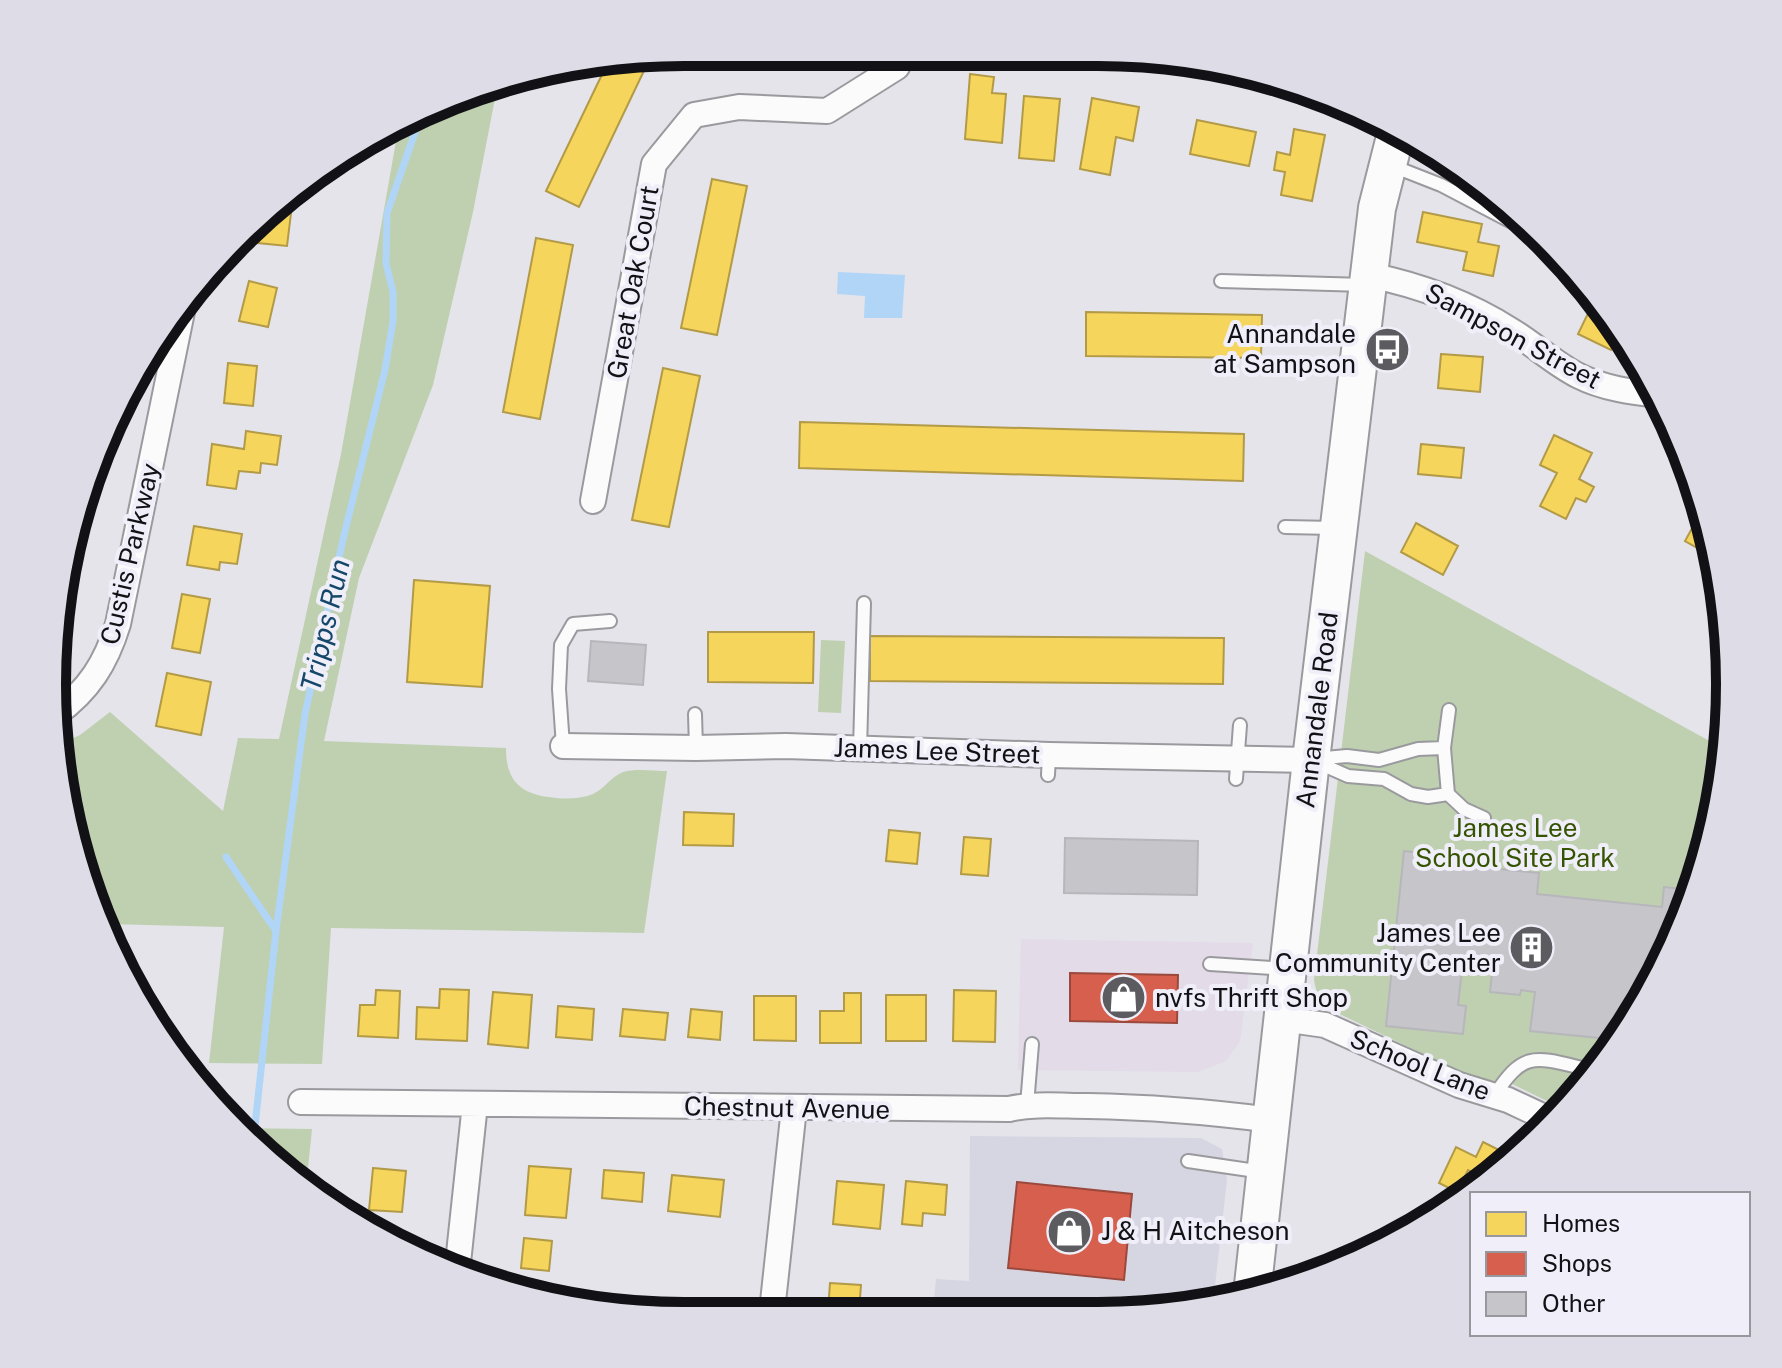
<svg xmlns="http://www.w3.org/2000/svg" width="1782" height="1368" viewBox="0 0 1782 1368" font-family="'Public Sans',sans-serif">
<rect width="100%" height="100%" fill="#e4e4ea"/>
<path fill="#e3dbe8" d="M 1021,939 L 1253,943 L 1240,1041 L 1226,1061 L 1198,1072 L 1018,1070 Z"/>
<path fill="#d6d6e2" d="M 970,1136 L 1201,1138 L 1222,1149 L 1227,1180 L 1213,1303 L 1180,1311 L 933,1311 L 936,1279 L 969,1281 Z"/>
<path fill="#bfd0b0" d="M 498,83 L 473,212 L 433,385 L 359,578 L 324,741 L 506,748 C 506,783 522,795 556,798 C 569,799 580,799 593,794 C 604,789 611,777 623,772 C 636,768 654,771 667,771 L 644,933 L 331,928 L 322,1064 L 209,1063 L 224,927 L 108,924 L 80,862 L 69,813 L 60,744 L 80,735 L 110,712 L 223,811 L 238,738 L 279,739 L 341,454 L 399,124 Z
M 1365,551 L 1724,749 L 1718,808 L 1682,926 L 1623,1035 L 1563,1109 L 1508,1082 L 1491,1083 L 1473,1078 L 1327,1008 L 1317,994 L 1314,980 Z
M 821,640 L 845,641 L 841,713 L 818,712 Z
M 235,1128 L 312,1129 L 306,1187 L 237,1131 Z"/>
<path fill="#b0d5f6" d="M 838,272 L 905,275 L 902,318 L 864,318 L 865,296 L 837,294 Z"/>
<path fill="#f6d55c" stroke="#b29a47" stroke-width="2" d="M 651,56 L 579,207 L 546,191 L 608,62 Z
M 970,74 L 994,77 L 992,93 L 1006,94 L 1002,143 L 965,139 Z
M 1024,96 L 1060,99 L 1054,161 L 1019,158 Z
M 1092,98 L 1139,107 L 1133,141 L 1116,137 L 1110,175 L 1080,169 Z
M 1197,120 L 1256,132 L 1249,166 L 1190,154 Z
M 1294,129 L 1325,135 L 1312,201 L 1281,195 L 1285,172 L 1274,170 L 1277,152 L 1290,155 Z
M 1459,168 L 1482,182 L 1495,197 L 1454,181 Z
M 712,179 L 747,186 L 717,335 L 681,328 Z
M 281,204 L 292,205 L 287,246 L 258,243 L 261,219 Z
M 1423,212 L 1482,224 L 1478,242 L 1499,246 L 1493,276 L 1463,270 L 1467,252 L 1417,242 Z
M 536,238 L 573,245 L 540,419 L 503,412 Z
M 249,281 L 277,288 L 268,327 L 239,321 Z
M 1594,301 L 1621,330 L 1611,350 L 1578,334 Z
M 1086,312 L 1262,315 L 1261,358 L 1086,356 Z
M 1441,354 L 1483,357 L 1480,392 L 1438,388 Z
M 228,363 L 257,366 L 253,406 L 224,403 Z
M 663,368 L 700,376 L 669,527 L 632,520 Z
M 800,422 L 1244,434 L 1243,481 L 799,468 Z
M 246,431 L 281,436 L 277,465 L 261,463 L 260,473 L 239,471 L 236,489 L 207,485 L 212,444 L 244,449 Z
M 1554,435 L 1592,453 L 1579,479 L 1594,487 L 1586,502 L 1576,498 L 1566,519 L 1540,506 L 1557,473 L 1540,465 Z
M 1421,444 L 1464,448 L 1461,478 L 1418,474 Z
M 1702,510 L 1703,510 L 1717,559 L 1685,541 Z
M 1416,523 L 1458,546 L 1443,575 L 1401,552 Z
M 194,526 L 242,534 L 237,564 L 220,562 L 219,570 L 187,565 Z
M 414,580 L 490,586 L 482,687 L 407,682 Z
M 182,594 L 210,599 L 200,653 L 172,648 Z
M 708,632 L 814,632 L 813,683 L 708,682 Z
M 870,636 L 1224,638 L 1223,684 L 870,681 Z
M 167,673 L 211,682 L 201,735 L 156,726 Z
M 684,812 L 734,814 L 733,846 L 683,845 Z
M 889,830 L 920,833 L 917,864 L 886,861 Z
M 964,837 L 991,839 L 988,876 L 961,874 Z
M 440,989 L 469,990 L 467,1041 L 416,1039 L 417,1007 L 439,1008 Z
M 376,990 L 400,991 L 398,1038 L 358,1036 L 360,1005 L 375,1005 Z
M 954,990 L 996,991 L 995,1042 L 953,1041 Z
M 493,992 L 532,995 L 528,1048 L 488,1044 Z
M 844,993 L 861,993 L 861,1043 L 820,1043 L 820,1011 L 844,1011 Z
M 140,994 L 153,996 L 151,1020 Z
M 886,995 L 926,995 L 926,1041 L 886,1041 Z
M 754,996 L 796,996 L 796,1041 L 754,1040 Z
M 558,1006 L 594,1009 L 592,1040 L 556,1037 Z
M 623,1009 L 668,1013 L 665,1040 L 620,1036 Z
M 691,1009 L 722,1012 L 720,1040 L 688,1037 Z
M 1483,1142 L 1513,1157 L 1486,1179 L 1468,1170 L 1457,1192 L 1439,1183 L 1456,1147 L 1476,1157 Z
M 529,1166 L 571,1169 L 566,1218 L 525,1215 Z
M 373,1168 L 406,1171 L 402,1212 L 369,1210 Z
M 604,1170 L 644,1173 L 642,1202 L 602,1198 Z
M 672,1175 L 724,1180 L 720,1217 L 668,1211 Z
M 837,1181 L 884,1185 L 880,1229 L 833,1224 Z
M 906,1181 L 947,1185 L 945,1215 L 923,1213 L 922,1226 L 902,1224 Z
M 524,1238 L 552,1241 L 549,1271 L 521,1268 Z
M 830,1283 L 861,1285 L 859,1311 L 828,1311 Z"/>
<path fill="#d6604d" stroke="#9b493c" stroke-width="2" d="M 1070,973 L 1178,975 L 1177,1023 L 1070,1021 Z
M 1017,1182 L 1132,1194 L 1124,1280 L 1008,1268 Z"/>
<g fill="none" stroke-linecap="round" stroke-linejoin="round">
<path stroke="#b0d5f6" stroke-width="7" d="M 226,857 L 276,931
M 253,1144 L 276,931 L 305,714 L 344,535 L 385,370 L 393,321 L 393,292 L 386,263 L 387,213 L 421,115"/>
</g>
<path fill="#c5c5ca" stroke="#b6b6bb" stroke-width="2" d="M 591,641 L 646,645 L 643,685 L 588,681 Z
M 1065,838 L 1198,841 L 1197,895 L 1064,893 Z
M 1404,851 L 1473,859 L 1472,866 L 1539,873 L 1537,894 L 1662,907 L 1664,887 L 1693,890 L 1682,926 L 1619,1040 L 1530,1031 L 1535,992 L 1521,990 L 1520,995 L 1490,992 L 1492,973 L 1462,970 L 1458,1005 L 1466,1006 L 1463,1034 L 1386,1026 Z"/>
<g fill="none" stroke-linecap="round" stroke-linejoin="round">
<defs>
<path id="lane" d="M 1390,165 L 1441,185 L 1527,230
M 1221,281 L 1365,285
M 1285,527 L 1334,528
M 1449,710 L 1444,748 L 1448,794 L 1464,809 L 1484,818
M 695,714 L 696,748
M 563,746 L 559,689 L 561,645 L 573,624 L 610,621
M 860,749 L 864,603
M 1314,759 L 1347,756 L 1379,760 L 1418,749 L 1444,748
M 1314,761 L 1348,776 L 1384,779 L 1411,794 L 1428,797 L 1448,794
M 1048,775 L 1049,755
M 1236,779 L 1240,725
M 1210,964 L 1286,969
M 1494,1096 C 1523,1052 1533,1056 1582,1068
M 1027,1105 L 1032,1044
M 1188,1161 L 1263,1172"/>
<path id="street" d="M 1369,275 C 1419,285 1468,303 1512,331 C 1535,345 1555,364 1579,376 C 1603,388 1631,392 1657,395
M 593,501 L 654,164 L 694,115 L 739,107 L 827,111 L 897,67 L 904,53
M 56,714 C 89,690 106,663 118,624 L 183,307
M 563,746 L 696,748 L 786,746 L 1049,755 L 1311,760
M 1283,1019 L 1325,1025 L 1459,1085 L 1508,1100 L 1553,1121
M 301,1102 L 1009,1109 C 1035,1103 1061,1106 1088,1106 C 1150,1107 1210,1112 1272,1120
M 457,1272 L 475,1104
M 772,1311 L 794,1108"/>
<path id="secondary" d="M 1252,1294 L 1311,760 L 1377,208 L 1397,129"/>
</defs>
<use href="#lane" stroke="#9a9a9e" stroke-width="16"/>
<use href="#street" stroke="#9a9a9e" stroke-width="28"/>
<use href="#secondary" stroke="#9a9a9e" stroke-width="40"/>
<use href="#lane" stroke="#fbfbfc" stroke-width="12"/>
<use href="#street" stroke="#fbfbfc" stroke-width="24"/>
<use href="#secondary" stroke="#fbfbfc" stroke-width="36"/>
</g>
<defs>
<symbol id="bus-disc" viewBox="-11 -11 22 22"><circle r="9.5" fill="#5c5c60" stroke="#f0eff9"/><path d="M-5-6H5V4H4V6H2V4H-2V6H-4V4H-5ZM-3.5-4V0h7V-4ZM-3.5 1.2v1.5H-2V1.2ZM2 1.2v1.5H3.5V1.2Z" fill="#fff"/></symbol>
<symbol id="building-disc" viewBox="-11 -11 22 22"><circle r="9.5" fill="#5c5c60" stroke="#f0eff9"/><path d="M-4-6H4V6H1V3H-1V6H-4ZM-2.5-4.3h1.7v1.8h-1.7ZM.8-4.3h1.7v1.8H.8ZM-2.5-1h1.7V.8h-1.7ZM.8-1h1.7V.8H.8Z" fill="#fff"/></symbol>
<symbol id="shop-disc" viewBox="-11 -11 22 22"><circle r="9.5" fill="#5c5c60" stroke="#f0eff9"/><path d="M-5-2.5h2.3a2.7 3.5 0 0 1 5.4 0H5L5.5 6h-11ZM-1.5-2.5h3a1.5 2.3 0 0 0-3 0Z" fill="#fff"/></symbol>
</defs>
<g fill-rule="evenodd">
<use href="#bus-disc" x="1362" y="324" width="51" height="51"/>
<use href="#building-disc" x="1506" y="922" width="51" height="51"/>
<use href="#shop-disc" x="1098" y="972" width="51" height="51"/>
<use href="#shop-disc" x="1044" y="1206" width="51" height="51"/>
</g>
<g text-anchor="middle" stroke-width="8" stroke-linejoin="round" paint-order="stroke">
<g font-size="26" fill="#121216" stroke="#f0eff9">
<text transform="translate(633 282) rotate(-80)" y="9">Great Oak Court</text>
<text transform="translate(1513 336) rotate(28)" y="9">Sampson Street</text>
<text transform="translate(130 554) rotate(-77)" y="9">Custis Parkway</text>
<text transform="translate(1317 710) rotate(-83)" y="9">Annandale Road</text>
<text transform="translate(937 751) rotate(2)" y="9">James Lee Street</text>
<text transform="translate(1420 1065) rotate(22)" y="9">School Lane</text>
<text transform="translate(787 1108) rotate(1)" y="9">Chestnut Avenue</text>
</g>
<g font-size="26" fill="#121216" stroke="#f0eff9" text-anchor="end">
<text x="1356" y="343">Annandale<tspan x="1356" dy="30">at Sampson</tspan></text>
<text x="1501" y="942">James Lee<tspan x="1501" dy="30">Community Center</tspan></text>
<text x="1155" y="1007" text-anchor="start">nvfs Thrift Shop</text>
<text x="1101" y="1240" text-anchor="start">J &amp; H Aitcheson</text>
</g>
<g font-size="26" fill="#355301" stroke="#f0eff9">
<text x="1515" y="837">James Lee<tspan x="1515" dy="30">School Site Park</tspan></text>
</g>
<g font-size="28" font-style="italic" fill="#15476b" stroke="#f0eff9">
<text transform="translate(325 625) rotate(-77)" y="10">Tripps Run</text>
</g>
</g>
<path d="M0 0H1782V1368H0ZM684 66H1098A618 618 0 0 1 1716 684V684A618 618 0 0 1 1098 1302H684A618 618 0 0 1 66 684V684A618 618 0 0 1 684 66Z" fill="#dedde7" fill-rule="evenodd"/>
<path fill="none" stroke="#121216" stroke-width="10" d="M684 66H1098A618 618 0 0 1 1716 684V684A618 618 0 0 1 1098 1302H684A618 618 0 0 1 66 684V684A618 618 0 0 1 684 66Z"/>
<rect x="1470" y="1192" width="280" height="144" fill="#f0eff9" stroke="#97979e" stroke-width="2"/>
<rect x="1486" y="1212" width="40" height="24" fill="#f6d55c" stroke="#97979e" stroke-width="2"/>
<text x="1542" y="1232" font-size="24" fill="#121216">Homes</text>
<rect x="1486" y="1252" width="40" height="24" fill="#d6604d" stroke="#97979e" stroke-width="2"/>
<text x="1542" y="1272" font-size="24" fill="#121216">Shops</text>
<rect x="1486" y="1292" width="40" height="24" fill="#c5c5ca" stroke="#97979e" stroke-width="2"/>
<text x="1542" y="1312" font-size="24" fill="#121216">Other</text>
</svg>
